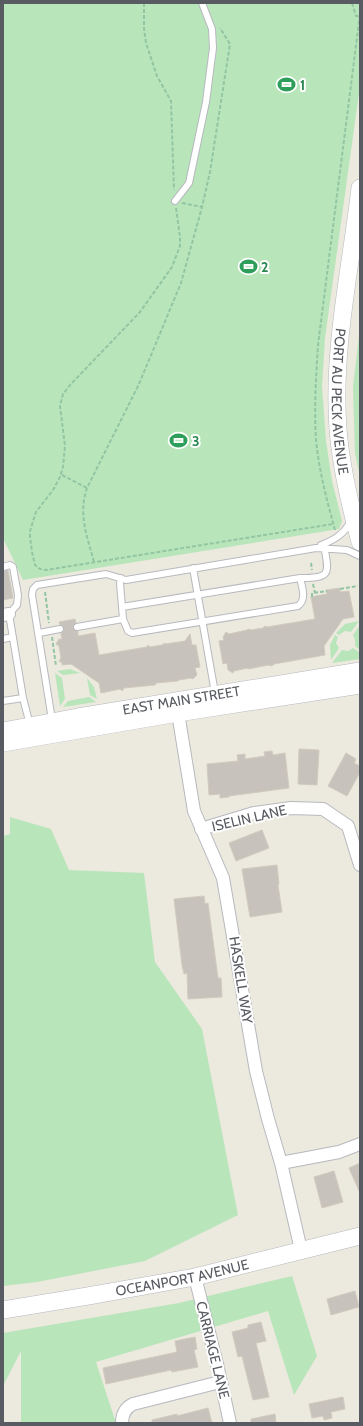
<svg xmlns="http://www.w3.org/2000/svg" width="363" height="1426" viewBox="0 0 363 1426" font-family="Cabin,sans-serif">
<rect width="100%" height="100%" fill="#ece9de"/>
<path fill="#b9e5bb" d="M 3,3 L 360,3 L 360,86 L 325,338 L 322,386 L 326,441 L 332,481 L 342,521 L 339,529 L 23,580 L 3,538 Z
M 360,327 L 360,477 L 355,453 L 353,387 Z
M 359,621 L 351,632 L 345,631 L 339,635 L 336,633 L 345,624 Z
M 360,625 L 360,650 L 355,646 L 355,640 L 353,635 Z
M 335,635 L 338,637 L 336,643 L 339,648 L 331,660 L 330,645 Z
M 353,648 L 360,653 L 360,659 L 332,663 L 342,650 L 348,651 Z
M 70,669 L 80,673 L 63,675 L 57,671 Z
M 55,673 L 62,678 L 65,699 L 60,706 Z
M 87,678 L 94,687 L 97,699 L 90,695 Z
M 89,697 L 96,702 L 63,707 L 68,701 Z
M 10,817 L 51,829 L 69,870 L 144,873 L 155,962 L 202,1029 L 238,1215 L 145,1261 L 37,1282 L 3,1286 L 3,836 L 10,834 Z
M 292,1276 L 317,1356 L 294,1395 L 268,1311 L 96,1362 L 116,1423 L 21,1423 L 21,1351 L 3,1386 L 3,1333 L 179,1303 Z"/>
<path fill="#c7c3bc" stroke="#d1cbbd" d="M 8,570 L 13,598 L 3,600 L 3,571 Z
M 340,588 L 340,592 L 349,591 L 354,617 L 343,619 L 324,646 L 325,655 L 274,664 L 272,666 L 269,665 L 248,669 L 247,668 L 234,671 L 233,673 L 228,670 L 227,663 L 223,664 L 219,641 L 224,640 L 223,637 L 226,632 L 229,634 L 247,630 L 248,629 L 251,630 L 263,628 L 265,626 L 267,627 L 315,619 L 311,597 L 327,594 L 326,590 Z
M 75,619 L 76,623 L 73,625 L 73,628 L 75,631 L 78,631 L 78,636 L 95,633 L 99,655 L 147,647 L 148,645 L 150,647 L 162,645 L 165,643 L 166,644 L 185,641 L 190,634 L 192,645 L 196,645 L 200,667 L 195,668 L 197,675 L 193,679 L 191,678 L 179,680 L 178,681 L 156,683 L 155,685 L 124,688 L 122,691 L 120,689 L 101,693 L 99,683 L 71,664 L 62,665 L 62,663 L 59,661 L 61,658 L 59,646 L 56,644 L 59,639 L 62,639 L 61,633 L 63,632 L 64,629 L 63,626 L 60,625 L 59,622 Z
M 299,749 L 319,750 L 317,785 L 298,784 Z
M 272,751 L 273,755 L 285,753 L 289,788 L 229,796 L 229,797 L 220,798 L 220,794 L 209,795 L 207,764 L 238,761 L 237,755 L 245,754 L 245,759 L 265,756 L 264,752 Z
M 346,753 L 356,759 L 354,763 L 360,766 L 360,772 L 347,796 L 328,786 Z
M 262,830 L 269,848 L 236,861 L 229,843 Z
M 277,865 L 279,884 L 278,885 L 282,912 L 250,917 L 242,869 Z
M 204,896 L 205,904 L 208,903 L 218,978 L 221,978 L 222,997 L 188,999 L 187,973 L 184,974 L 182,965 L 174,899 Z
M 360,1163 L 360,1193 L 349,1168 Z
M 334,1171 L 343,1202 L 322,1208 L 314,1177 Z
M 355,1291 L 359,1307 L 331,1315 L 327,1299 Z
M 261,1322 L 266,1341 L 256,1343 L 269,1397 L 253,1400 L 242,1356 L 238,1357 L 232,1332 L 248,1328 L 248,1325 Z
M 195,1337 L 197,1349 L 194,1350 L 198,1367 L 172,1372 L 171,1370 L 106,1384 L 103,1368 L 177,1352 L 175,1341 Z
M 343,1397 L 345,1409 L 331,1412 L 332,1418 L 324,1420 L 323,1416 L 312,1418 L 309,1404 Z
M 208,1408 L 212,1423 L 152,1423 L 152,1420 L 177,1414 L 177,1416 Z
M 275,1414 L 276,1423 L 251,1423 L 251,1419 Z"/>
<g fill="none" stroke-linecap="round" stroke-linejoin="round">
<defs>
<path id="lane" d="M 175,201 L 189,183 L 206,102 L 213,48 L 212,29 L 202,3
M 321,545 C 334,540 345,534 351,520
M 3,567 L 10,565 L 13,567 L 18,595 L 17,605 L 9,614 L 23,698 L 30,725
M 193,568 L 215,693
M 121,578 L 120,583 L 123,619 L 128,631 L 132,633 L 298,606 C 307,599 302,587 300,578
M 122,607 L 300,578 C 332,578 329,574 324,545
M 77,627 L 123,619
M 39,633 L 60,629
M 3,639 L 13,637
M 3,701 L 23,698
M 52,720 L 32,595 L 33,589 L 37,585 L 106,574 L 126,580 L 316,548 L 347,550 L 360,556"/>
<path id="street" d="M 3,615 L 9,614
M 178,713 L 194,811 L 223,878 L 256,1071 L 268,1119 L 281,1163 L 301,1250
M 201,829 L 254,813 L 291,808 L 323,809 L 348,826 L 360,865
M 281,1163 L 339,1152 L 360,1144
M 195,1277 L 217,1364 L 230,1423
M 122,1423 C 122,1415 125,1408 133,1404 L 220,1382"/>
<g id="secondary">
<path id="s1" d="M 360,188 C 351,267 332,349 338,429 C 341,468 350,505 360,542"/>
<path id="s2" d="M 3,731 L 78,717 L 360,671"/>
<path d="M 3,743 L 178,713 L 360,685"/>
<path id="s3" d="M 3,1310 L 88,1296 L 195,1277 L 360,1236"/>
</g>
</defs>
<use href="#lane" stroke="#b7b9bf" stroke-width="8"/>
<use href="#street" stroke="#b7b9bf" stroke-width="14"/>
<use href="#secondary" stroke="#b5b8bf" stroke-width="18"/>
<path stroke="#92c6a2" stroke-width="2" stroke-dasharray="4 2" stroke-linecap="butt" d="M 144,3 L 144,29 L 146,43 L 157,76 L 171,101 L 174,190
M 352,3 L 356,16 L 360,16
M 182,203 L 202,207
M 176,208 L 180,237 L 180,246 L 172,267 L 140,312 L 71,384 L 63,394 L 60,406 L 65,446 L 63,467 L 60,477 L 53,490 L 36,512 L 30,531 L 30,537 L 32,552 L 35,565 L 40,569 L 46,570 L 333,524
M 62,475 L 87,488
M 335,530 C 327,501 319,471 316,440 C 314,408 316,377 318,345 L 360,14
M 94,562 C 87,536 78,514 87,488 L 139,384 L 181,283 L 202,207 L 210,172 L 230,44 L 220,28
M 311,563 L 312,570
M 313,584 L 315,593
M 340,589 L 358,586
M 45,592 L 49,623
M 312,597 L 312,593 L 327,591
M 52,637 L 56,666"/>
<use href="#lane" stroke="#fff" stroke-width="6"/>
<use href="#street" stroke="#fff" stroke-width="12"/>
<use href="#secondary" stroke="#fff" stroke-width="17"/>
</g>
<defs>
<symbol id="stadium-bare" viewBox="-9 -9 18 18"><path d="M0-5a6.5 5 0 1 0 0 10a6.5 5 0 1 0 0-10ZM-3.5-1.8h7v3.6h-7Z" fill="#2e9e5b" stroke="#fff" stroke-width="2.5" paint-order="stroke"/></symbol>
</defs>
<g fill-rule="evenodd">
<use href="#stadium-bare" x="274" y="72" width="25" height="25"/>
<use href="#stadium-bare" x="236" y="254" width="25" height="25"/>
<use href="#stadium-bare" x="166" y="428" width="25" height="25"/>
</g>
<g text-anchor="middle" stroke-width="4" stroke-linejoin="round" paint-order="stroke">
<g font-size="14" font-weight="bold" fill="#27864d" stroke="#fff" text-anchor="start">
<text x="300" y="90">1</text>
<text x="261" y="272">2</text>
<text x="192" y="446">3</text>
</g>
<g font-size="14" fill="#585b61" stroke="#fff">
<text dy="5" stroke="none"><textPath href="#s1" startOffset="215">PORT AU PECK AVENUE</textPath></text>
<text dy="5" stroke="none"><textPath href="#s2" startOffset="181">EAST MAIN STREET</textPath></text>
<text transform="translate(249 818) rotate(-13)" y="5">ISELIN LANE</text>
<text transform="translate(241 980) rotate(81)" y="5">HASKELL WAY</text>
<text dy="5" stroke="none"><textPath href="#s3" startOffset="182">OCEANPORT AVENUE</textPath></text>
<text transform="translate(213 1350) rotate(76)" y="5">CARRIAGE LANE</text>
</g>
</g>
<rect width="363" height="1426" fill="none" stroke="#585b61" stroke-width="8"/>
</svg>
